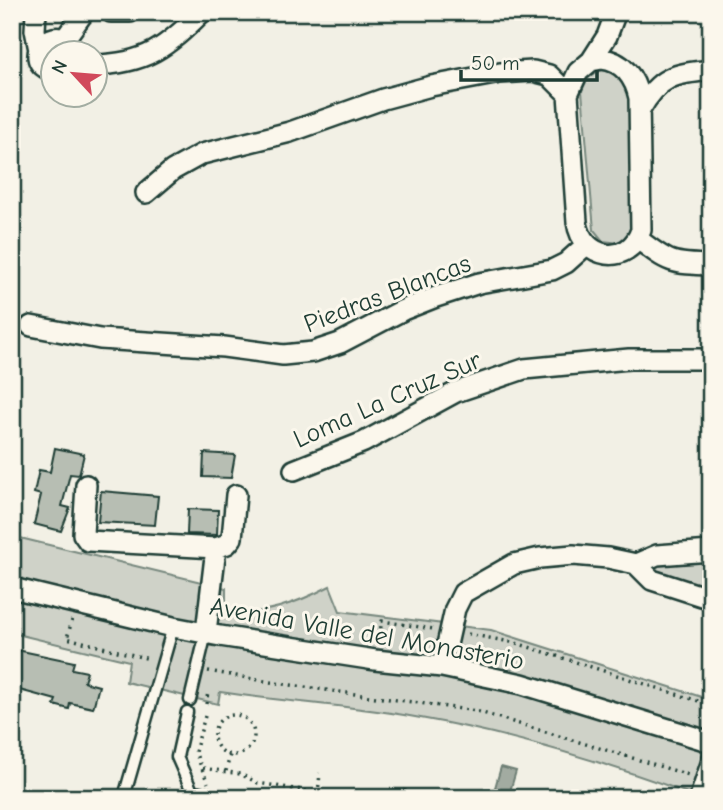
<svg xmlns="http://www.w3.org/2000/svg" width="723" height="810" viewBox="0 0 723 810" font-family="'Comic Neue',sans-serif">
<rect width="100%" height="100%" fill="#f2f0e5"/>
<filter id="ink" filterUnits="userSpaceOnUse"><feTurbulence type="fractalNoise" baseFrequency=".0143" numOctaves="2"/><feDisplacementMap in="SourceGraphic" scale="14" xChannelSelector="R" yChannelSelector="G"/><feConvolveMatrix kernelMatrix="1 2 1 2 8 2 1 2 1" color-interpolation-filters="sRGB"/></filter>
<g filter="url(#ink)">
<path fill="#cfd2c8" stroke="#77887e" stroke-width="2" d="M 603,70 L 616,72 L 633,96 L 632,235 L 620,243 L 603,241 L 594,230 L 582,91 C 587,78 590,74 603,70 Z
M 12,536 L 226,588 L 226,616 C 267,612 292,606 330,586 L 340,611 L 491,630 L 711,700 L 711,798 L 696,796 C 607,763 508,733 415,717 C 350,705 284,702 220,692 L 218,704 L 126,682 L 129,661 L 12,633 Z
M 711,556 L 711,593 L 664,579 L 650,568 L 653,563 Z"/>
<path fill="#a2aba1" stroke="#6e7f75" stroke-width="2" d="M 501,767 L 516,771 L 508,798 L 492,798 Z"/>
<path fill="#b7beb3" stroke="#1f3d34" stroke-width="2" d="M 55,448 L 84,454 L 79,475 L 70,474 L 62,506 L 70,508 L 61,531 L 34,524 L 41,495 L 34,493 L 39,470 L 50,472 Z
M 204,453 L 235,455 L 231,478 L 203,477 Z
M 101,491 L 158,496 L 155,525 L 98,522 Z
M 188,509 L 218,510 L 217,535 L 187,534 Z
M 17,650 L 74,662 L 72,669 L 87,672 L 84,682 L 99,686 L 93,708 L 70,703 L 69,709 L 54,705 L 56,700 L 12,688 L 12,667 Z"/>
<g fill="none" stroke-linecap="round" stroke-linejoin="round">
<defs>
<path id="service" d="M 190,700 L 206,633
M 187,712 L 177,757 L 195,798
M 193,792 L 233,798
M 128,798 L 126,790 L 173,627
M 695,798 L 711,749"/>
<path id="minor" d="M 36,12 L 35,30 L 39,50
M 111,12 L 130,12
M 64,40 L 84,12
M 602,59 C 623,61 635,78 639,98 L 641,230 C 629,267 582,260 577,222 L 568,94 L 578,72 L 591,61 Z
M 591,61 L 607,36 L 616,12
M 94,65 C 146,64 167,47 202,12
M 52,71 C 14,57 64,16 72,52
M 640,110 C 659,76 674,74 711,70
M 146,193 L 173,170 L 202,154 L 290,132 L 383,99 L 431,86 L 500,73 L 533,71 L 549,75 L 568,94
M 638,239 C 669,263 671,264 711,265
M 31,326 L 100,339 L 224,347 L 283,355 L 313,352 L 340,343 L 403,310 L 436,297 L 479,283 L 552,270 L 566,263 L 586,245
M 294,470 L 364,442 L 456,392 L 524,369 L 629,359 L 711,359
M 86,485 L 83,534 L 88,541 L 216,548 L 227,544 L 232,538 L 236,495
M 636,564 L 652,580 L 711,599
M 12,588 L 173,627 L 220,636 L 375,660 L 442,667 L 522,684 L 711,742
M 206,632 L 216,548
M 442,667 L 455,609 L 463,593 L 514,564 L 540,558 L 573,555 L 608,558 L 636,564 L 657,555 L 711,551"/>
</defs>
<use href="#service" stroke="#1f3d34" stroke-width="15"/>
<use href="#minor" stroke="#1f3d34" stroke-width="24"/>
<path stroke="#1f3d34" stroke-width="3.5" stroke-dasharray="2 5" stroke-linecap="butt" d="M 72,620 L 67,638 L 149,659
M 468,634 L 516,643 L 711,705
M 378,642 L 382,621 L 433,629
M 208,671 L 276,683 L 476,711 L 689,775
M 206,704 L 208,692
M214 735a20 20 0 1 1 40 0a20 20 0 1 1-40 0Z
M 205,716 L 195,752 L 208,783
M 203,768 L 240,774 L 258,783 L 350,798
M 226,771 L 230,755
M 318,794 L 320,773
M 404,798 L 405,788"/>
<use href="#service" stroke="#fbf7ec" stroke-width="10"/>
<use href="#minor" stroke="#fbf7ec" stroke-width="19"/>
</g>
</g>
<g text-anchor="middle" stroke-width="6" stroke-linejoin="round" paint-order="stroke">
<g font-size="26" fill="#1f3d34" stroke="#fbf7ec">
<text transform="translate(387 293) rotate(-21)" y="9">Piedras Blancas</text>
<text transform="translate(387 399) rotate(-24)" y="9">Loma La Cruz Sur</text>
<text transform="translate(367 633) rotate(10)" y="9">Avenida Valle del Monasterio</text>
</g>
</g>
<rect width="723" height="810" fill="none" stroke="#fbf7ec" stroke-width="42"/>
<rect x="21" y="21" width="681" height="768" fill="none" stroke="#1f3d34" stroke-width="2.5" filter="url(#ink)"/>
<g transform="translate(74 74) rotate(296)"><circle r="33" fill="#fbf7ec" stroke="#a3ada2" stroke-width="2"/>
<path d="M0-5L12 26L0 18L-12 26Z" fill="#d1495b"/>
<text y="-10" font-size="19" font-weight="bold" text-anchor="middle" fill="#1f3d34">N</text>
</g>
<path d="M461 70v10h136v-10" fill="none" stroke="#1f3d34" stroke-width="3.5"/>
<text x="471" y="70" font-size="21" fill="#1f3d34" stroke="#fbf7ec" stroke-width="5" paint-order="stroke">50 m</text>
</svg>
